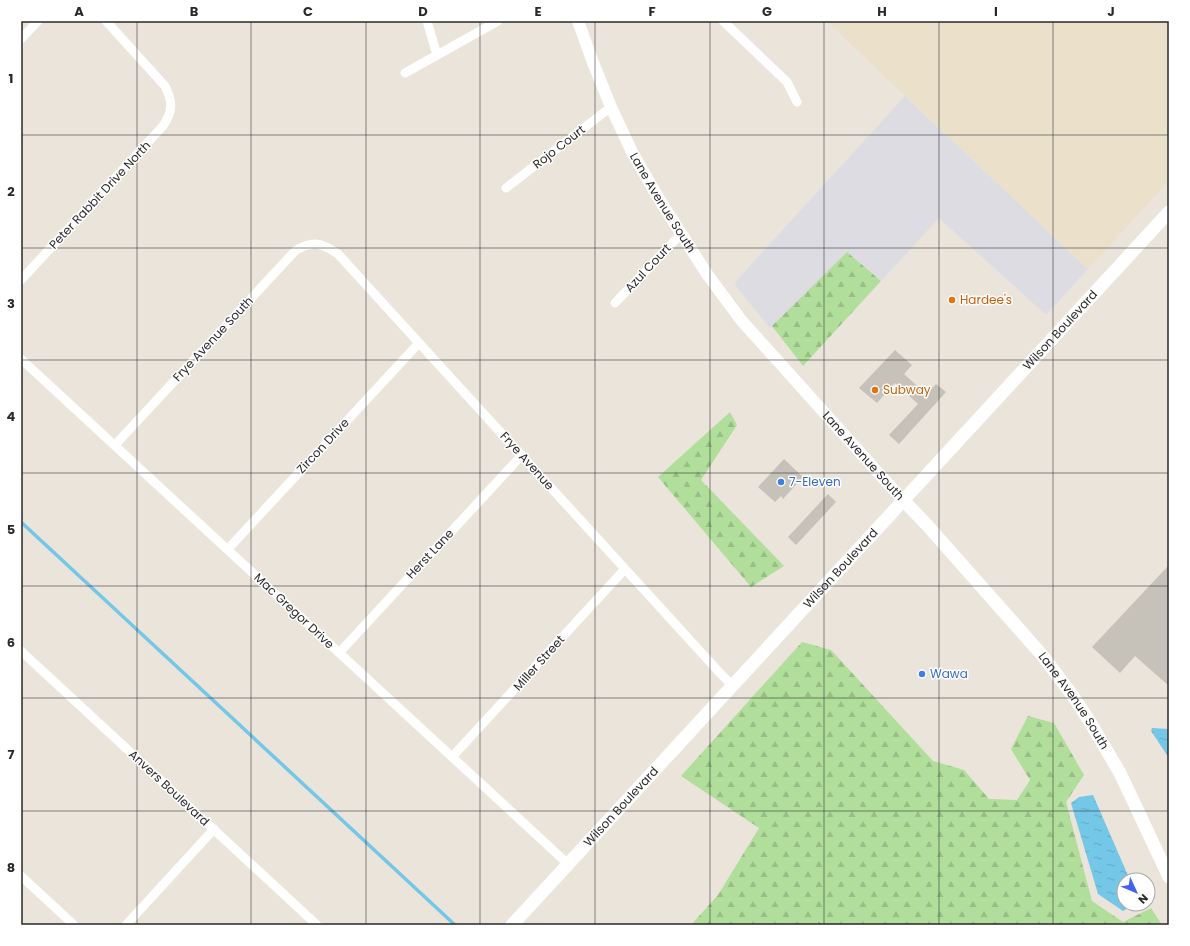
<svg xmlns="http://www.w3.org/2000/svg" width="1190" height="946" viewBox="0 0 1190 946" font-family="Poppins,sans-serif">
<defs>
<pattern id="forest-firs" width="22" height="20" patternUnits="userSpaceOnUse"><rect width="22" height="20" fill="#b1de9b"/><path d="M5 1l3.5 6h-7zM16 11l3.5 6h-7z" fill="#98be86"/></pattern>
<pattern id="water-ripples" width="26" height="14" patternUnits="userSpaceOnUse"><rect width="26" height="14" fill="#74c7e6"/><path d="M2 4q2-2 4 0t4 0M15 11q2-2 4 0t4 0" fill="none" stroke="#64abc5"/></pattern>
</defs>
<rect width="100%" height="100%" fill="#eae4db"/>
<path fill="#dedce3" d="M 905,96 L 1088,269 L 1046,315 L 939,218 L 881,281 L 847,252 L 770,328 L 735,285 L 736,281 Z"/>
<path fill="#ebe1cb" d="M 826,21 L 1169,21 L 1169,181 L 1088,269 Z"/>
<path fill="url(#forest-firs)" d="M 847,252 L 881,281 L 803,366 L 772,326 Z
M 730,412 L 737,425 L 701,480 L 784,566 L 751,587 L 658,477 Z
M 802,642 L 831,650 L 933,761 L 964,770 L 989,799 L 1017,800 L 1030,780 L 1011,749 L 1028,716 L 1054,723 L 1084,775 L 1066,802 L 1092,901 L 1123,922 L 1151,908 L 1162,925 L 691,925 L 718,895 L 759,828 L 681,776 Z"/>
<path fill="url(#water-ripples)" d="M 1152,728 L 1169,729 L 1169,758 L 1151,731 Z
M 1093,795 L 1130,880 L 1124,880 L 1124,904 L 1135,904 L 1123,911 L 1098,894 L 1071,803 L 1079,797 Z"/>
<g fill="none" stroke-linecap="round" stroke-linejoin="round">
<path stroke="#74c7e6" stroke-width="3.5" d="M 21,522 L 455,925"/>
</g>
<path fill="#c6c2ba" d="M 895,350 L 912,365 L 904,374 L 926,394 L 936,384 L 946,392 L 899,444 L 889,435 L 918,404 L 895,383 L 877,403 L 859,388 Z
M 784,459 L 803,477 L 783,499 L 781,496 L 775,502 L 758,487 Z
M 828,494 L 836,502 L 796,545 L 788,537 Z
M 1169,565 L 1169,686 L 1135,656 L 1120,673 L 1092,647 Z"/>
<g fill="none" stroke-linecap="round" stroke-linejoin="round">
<path stroke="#fff" stroke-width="9" d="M 427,21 L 437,55
M 723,21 L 787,82 L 797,102
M 21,39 L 38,21
M 405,73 L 498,21
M 506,188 L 611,107
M 21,280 L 163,126 C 173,111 173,102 165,86 L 106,21
M 615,303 L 681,234
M 21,359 L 568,864
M 115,445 L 295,251 C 313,240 322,243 338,254 L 719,672 L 732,685
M 228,549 L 419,343
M 21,651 L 317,925
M 339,653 L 522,455
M 452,757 L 625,569
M 21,876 L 74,925
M 126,925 L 214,829"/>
<path stroke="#fff" stroke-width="12" id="s1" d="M 578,21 L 592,60 L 611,107 L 632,152 L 659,199 L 707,274 L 741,320 L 883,478 L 903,500"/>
<g stroke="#fff" stroke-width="13">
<path id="s2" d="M 903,500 L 927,525 L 1042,655 L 1073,696 L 1090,722 L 1120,773 L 1169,877"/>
<path id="s3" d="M 512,925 L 1169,212"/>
</g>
</g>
<path fill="none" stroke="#292929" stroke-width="1" stroke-opacity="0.55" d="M 137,21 L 137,925M 251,21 L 251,925M 366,21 L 366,925M 480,21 L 480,925M 595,21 L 595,925M 710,21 L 710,925M 824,21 L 824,925M 939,21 L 939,925M 1053,21 L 1053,925M 21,135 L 1169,135M 21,248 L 1169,248M 21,360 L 1169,360M 21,473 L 1169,473M 21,586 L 1169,586M 21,698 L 1169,698M 21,811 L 1169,811"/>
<g fill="#e8710a" stroke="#fff" stroke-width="1.5">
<circle cx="952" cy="300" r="4"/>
<circle cx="875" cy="390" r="4"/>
</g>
<g fill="#3f7fe0" stroke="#fff" stroke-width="1.5">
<circle cx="781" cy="482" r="4"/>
<circle cx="922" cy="674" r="4"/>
</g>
<g text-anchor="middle" stroke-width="3" stroke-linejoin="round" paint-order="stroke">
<g font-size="12" fill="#292929" stroke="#fff">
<text transform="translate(559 147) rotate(-38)" y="4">Rojo Court</text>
<text transform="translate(100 195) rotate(-47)" y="4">Peter Rabbit Drive North</text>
<text dy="4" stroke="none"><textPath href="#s1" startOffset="201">Lane Avenue South</textPath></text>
<text transform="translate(648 268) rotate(-47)" y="4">Azul Court</text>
<text dy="4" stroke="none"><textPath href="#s3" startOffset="809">Wilson Boulevard</textPath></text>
<text transform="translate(213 339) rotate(-47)" y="4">Frye Avenue South</text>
<text transform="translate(323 446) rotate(-47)" y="4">Zircon Drive</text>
<text dy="4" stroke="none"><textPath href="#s1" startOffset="525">Lane Avenue South</textPath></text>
<text transform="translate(527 461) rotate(48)" y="4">Frye Avenue</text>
<text transform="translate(430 554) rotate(-47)" y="4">Herst Lane</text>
<text dy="4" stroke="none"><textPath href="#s3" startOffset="485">Wilson Boulevard</textPath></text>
<text transform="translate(294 611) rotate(43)" y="4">Mac Gregor Drive</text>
<text transform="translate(539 663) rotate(-48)" y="4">Miller Street</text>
<text dy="4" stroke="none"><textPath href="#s2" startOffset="264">Lane Avenue South</textPath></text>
<text transform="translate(169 788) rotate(43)" y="4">Anvers Boulevard</text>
<text dy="4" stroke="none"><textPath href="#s3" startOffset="161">Wilson Boulevard</textPath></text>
</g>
<g font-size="12" fill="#c56008" stroke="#fff" text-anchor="start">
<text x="960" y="304">Hardee's</text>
<text x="883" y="394">Subway</text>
</g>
<g font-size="12" fill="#366cbe" stroke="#fff" text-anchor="start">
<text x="789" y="486">7-Eleven</text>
<text x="930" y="678">Wawa</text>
</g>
</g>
<rect width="1190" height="946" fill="none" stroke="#ffffff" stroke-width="44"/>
<g transform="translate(1136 892) rotate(134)"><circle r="19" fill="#ffffff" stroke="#a9a9a9"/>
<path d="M0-3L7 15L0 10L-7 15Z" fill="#4462ee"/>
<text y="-6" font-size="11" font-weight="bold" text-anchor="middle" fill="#292929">N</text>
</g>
<rect x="22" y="22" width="1146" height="902" fill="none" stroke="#292929" stroke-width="1.5"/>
<g font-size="13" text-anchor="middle" font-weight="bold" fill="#292929">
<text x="79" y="16">A</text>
<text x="194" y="16">B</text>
<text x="308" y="16">C</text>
<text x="423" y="16">D</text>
<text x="538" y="16">E</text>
<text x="652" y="16">F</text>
<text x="767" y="16">G</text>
<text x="882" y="16">H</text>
<text x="996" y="16">I</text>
<text x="1111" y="16">J</text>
<text x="11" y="83">1</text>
<text x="11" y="196">2</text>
<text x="11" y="308">3</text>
<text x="11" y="421">4</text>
<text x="11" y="534">5</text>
<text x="11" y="647">6</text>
<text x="11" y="759">7</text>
<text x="11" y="872">8</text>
</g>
</svg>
